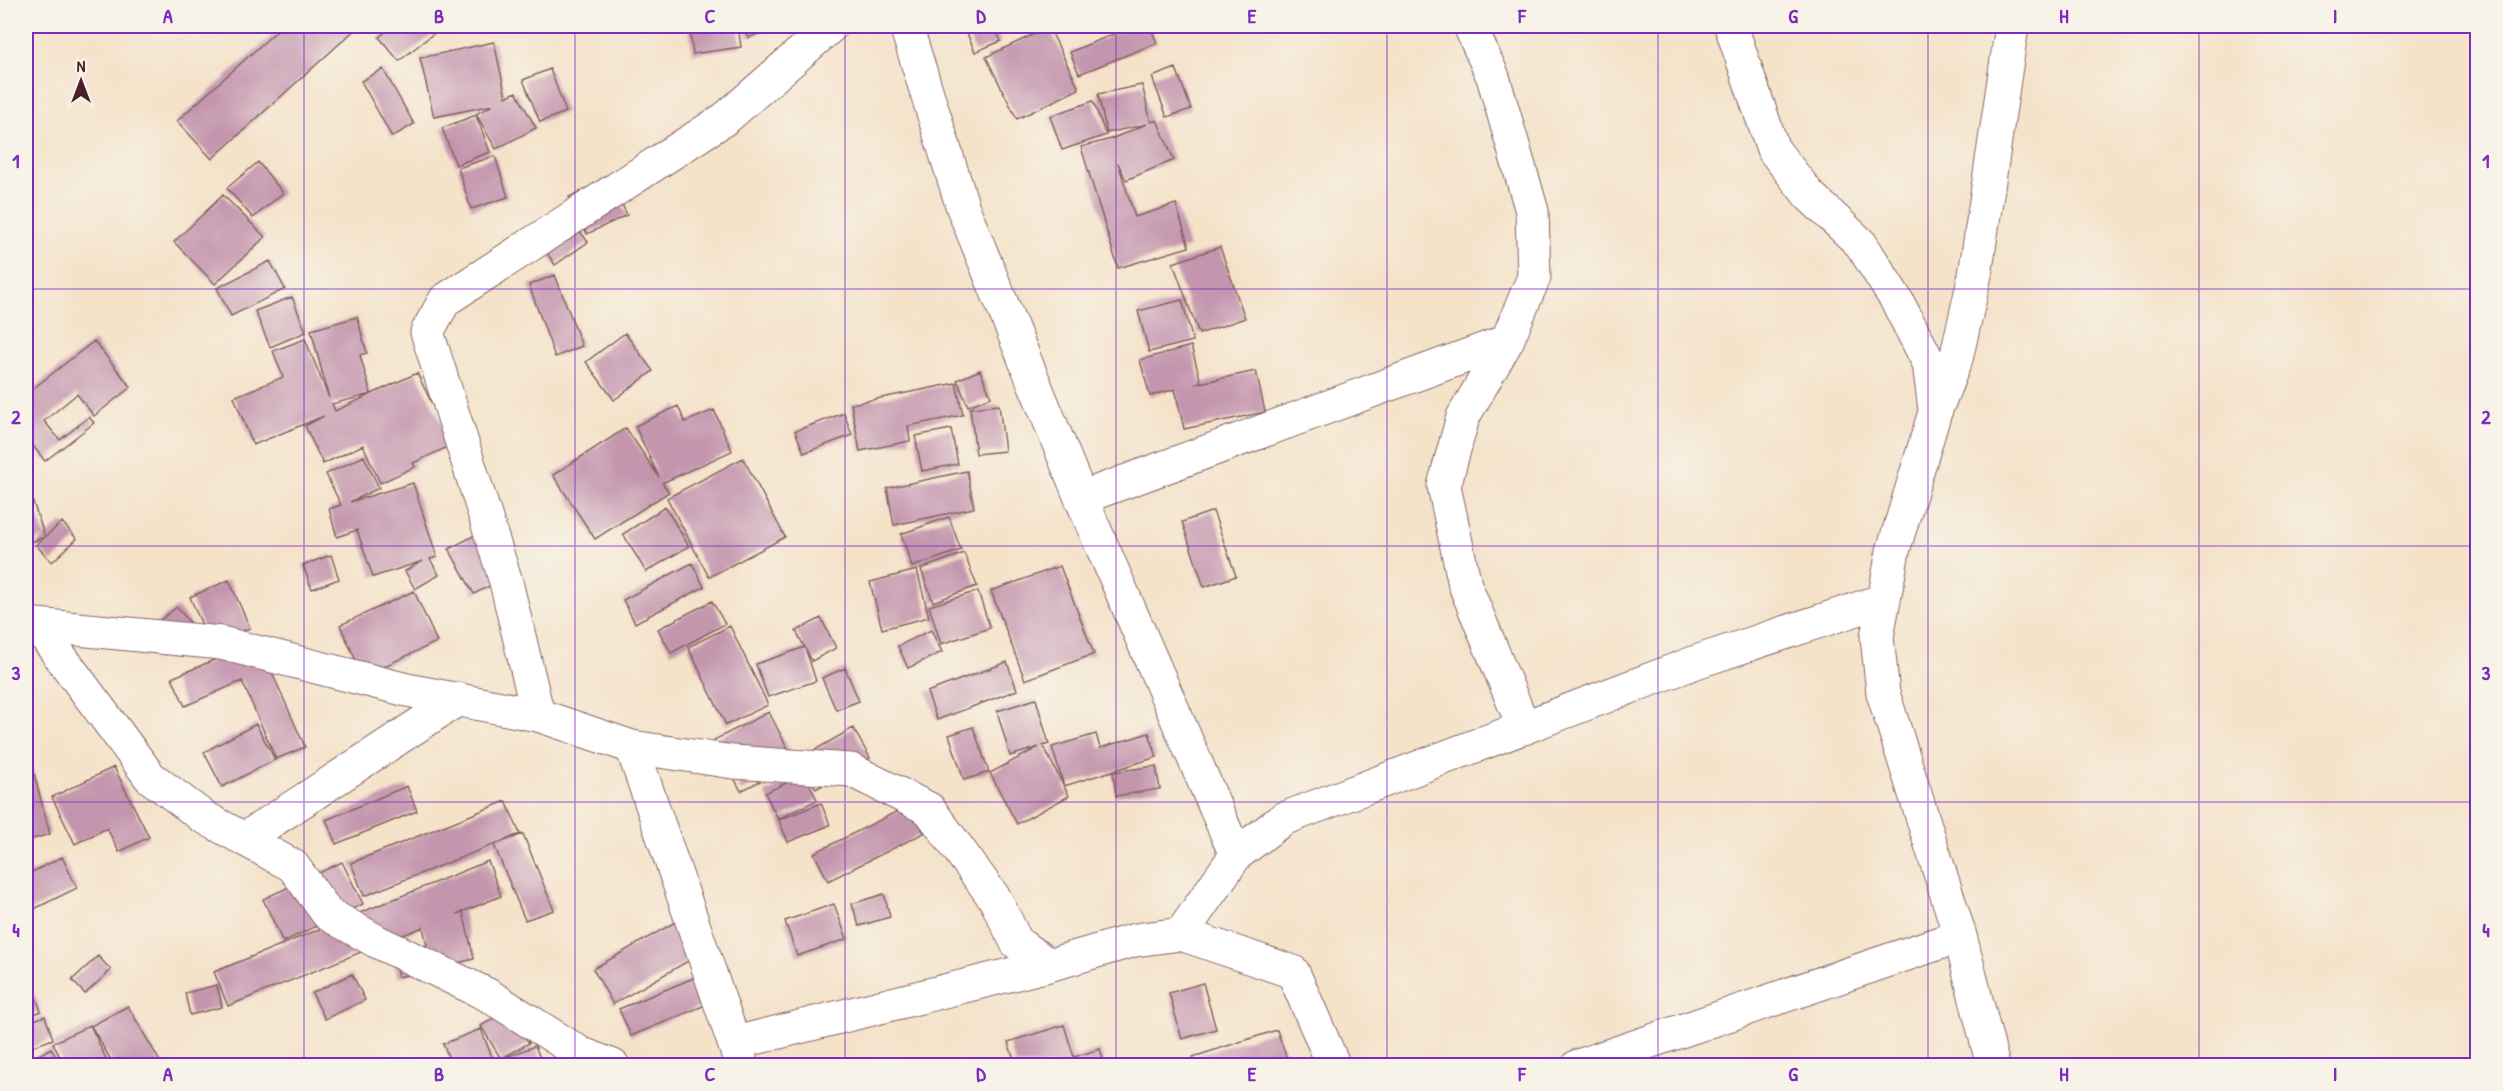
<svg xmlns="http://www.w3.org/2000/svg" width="2503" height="1091" viewBox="0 0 2503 1091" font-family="'Patrick Hand',sans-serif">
<rect width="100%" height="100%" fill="#f7f3e8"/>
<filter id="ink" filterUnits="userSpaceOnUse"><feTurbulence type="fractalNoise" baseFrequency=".0167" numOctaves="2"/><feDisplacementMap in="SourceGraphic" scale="12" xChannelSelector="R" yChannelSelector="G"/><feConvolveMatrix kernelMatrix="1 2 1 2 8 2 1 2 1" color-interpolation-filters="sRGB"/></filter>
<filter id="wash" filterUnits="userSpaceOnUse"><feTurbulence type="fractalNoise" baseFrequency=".008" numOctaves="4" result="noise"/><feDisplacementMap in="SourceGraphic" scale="24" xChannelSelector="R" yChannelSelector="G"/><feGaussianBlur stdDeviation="1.35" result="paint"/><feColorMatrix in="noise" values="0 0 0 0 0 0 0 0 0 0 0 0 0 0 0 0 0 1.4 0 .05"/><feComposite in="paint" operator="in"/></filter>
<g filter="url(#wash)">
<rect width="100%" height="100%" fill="#f4e2c9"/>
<g id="blocks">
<path fill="#c496ae" d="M 282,26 L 359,26 L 212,159 L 177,121 Z
M 393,26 L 443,26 L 399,61 L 379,37 Z
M 689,26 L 738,26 L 741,47 L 693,54 Z
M 743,26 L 777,26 L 748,38 Z
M 964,26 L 994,26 L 1001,41 L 975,52 Z
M 1133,26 L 1150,26 L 1157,43 L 1079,74 L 1070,52 Z
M 1049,27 L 1079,89 L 1017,119 L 986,57 Z
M 494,42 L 506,97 L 516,92 L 536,128 L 496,149 L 476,114 L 493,105 L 434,117 L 420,58 Z
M 1176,68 L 1191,109 L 1167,117 L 1152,77 Z
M 383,69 L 414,124 L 392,137 L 361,81 Z
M 550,69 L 566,112 L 540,122 L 523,80 Z
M 1142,85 L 1151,122 L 1157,120 L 1174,160 L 1126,180 L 1118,163 L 1135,217 L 1176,204 L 1189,247 L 1118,268 L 1081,147 L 1111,139 L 1147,124 L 1107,133 L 1098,94 Z
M 1093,101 L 1106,135 L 1062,150 L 1050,116 Z
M 476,115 L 490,152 L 456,165 L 442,128 Z
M 495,156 L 508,197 L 471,209 L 458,168 Z
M 258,162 L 283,193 L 253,218 L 227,188 Z
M 609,178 L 627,215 L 587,234 L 569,197 Z
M 223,195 L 265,237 L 215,284 L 174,242 Z
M 565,210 L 588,242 L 555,265 L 533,232 Z
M 1220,247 L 1245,318 L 1199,334 L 1173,263 Z
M 270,261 L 285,289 L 231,316 L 217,288 Z
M 555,275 L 582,346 L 555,357 L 529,285 Z
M 292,297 L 306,332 L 270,347 L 255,311 Z
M 1182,300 L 1193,341 L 1149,352 L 1138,311 Z
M 357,317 L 367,353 L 360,355 L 371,394 L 332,404 L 335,411 L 417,373 L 452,445 L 413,463 L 415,467 L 380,483 L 363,445 L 323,464 L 305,426 L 324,416 L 253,445 L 234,397 L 283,377 L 273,351 L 305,339 L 329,398 L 311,330 Z
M 625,333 L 653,371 L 614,400 L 586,362 Z
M 94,341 L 131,387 L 94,416 L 77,394 L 44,421 L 60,440 L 89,417 L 94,423 L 45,461 L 26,437 L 26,394 Z
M 1191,346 L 1201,382 L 1195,384 L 1256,371 L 1265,412 L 1184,429 L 1175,389 L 1150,396 L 1140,360 Z
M 980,370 L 991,397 L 968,406 L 957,380 Z
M 956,383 L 963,415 L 908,426 L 910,441 L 860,451 L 851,404 Z
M 999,405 L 1005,451 L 976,454 L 970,408 Z
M 678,406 L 685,422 L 714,410 L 732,451 L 662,483 L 669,492 L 595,539 L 553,475 L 626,428 L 659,477 L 635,426 Z
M 844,413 L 852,435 L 804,453 L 795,431 Z
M 951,429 L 958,464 L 922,471 L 915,436 Z
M 364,456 L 379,488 L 350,502 L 413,483 L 437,557 L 430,559 L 439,575 L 415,589 L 405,571 L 423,561 L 373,577 L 357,530 L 337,537 L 329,509 L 341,505 L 326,474 Z
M 743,458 L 785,537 L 709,577 L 667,498 Z
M 967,471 L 974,508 L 894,525 L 887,488 Z
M 33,502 L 45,537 L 26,544 L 26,505 Z
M 665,507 L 689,546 L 646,572 L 623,534 Z
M 1213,511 L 1236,576 L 1204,587 L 1182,522 Z
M 949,517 L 961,550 L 912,567 L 901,534 Z
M 62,522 L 77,539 L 52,562 L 36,545 Z
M 486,529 L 511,575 L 474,594 L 449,549 Z
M 964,553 L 977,586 L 933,602 L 921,569 Z
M 331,555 L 339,579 L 312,589 L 303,565 Z
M 692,563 L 704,587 L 635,623 L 623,600 Z
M 1060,566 L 1094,654 L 1025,680 L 991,591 Z
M 917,570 L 929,617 L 882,629 L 870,582 Z
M 229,580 L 250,628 L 210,644 L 190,597 Z
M 414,591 L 437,642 L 363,676 L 340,625 Z
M 978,591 L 990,628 L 941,644 L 929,606 Z
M 712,601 L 725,624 L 671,653 L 658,629 Z
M 177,607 L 196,630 L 165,655 L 146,631 Z
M 821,618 L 836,648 L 812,661 L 796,631 Z
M 730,626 L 768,705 L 726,725 L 688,647 Z
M 931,630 L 942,652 L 908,668 L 898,646 Z
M 258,641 L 305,747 L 276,759 L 242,681 L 185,706 L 172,678 Z
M 805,647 L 816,681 L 768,697 L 756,664 Z
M 1007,662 L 1017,690 L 937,720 L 927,692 Z
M 845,668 L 859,701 L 836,710 L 822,678 Z
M 1036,699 L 1049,744 L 1043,746 L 1069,796 L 1017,824 L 990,773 L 1039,747 L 1010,756 L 997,711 Z
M 769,712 L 795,763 L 741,791 L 714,740 Z
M 256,724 L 275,760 L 222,787 L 204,752 Z
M 973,727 L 989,772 L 964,780 L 949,735 Z
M 853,728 L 870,758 L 816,789 L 799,759 Z
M 1149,733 L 1157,757 L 1064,786 L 1052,747 L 1096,734 L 1100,748 Z
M 1156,766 L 1160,789 L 1116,796 L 1113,772 Z
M 114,767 L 149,837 L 119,852 L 107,828 L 75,844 L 52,797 Z
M 33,770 L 50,834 L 26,841 L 26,772 Z
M 805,774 L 817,800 L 778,819 L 765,793 Z
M 407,786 L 417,811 L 336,844 L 326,820 Z
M 506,801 L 520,834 L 364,896 L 351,863 Z
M 821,803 L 830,825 L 788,842 L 779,820 Z
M 910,805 L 924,833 L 828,881 L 814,853 Z
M 523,834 L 554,910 L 525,920 L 494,845 Z
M 62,857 L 77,888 L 26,913 L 26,875 Z
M 488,861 L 501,896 L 457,914 L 463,912 L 474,959 L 398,977 L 392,953 L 427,945 L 423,927 L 228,1006 L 214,972 Z
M 342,862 L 363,904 L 283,942 L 263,899 Z
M 884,894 L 890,917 L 859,926 L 852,904 Z
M 834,904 L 847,939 L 797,956 L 785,921 Z
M 677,921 L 697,956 L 613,1004 L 593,969 Z
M 98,956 L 111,970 L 85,994 L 72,980 Z
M 352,974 L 365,1000 L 325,1019 L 312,993 Z
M 703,974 L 715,1001 L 631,1036 L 619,1009 Z
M 1203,983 L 1216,1029 L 1182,1039 L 1169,993 Z
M 217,985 L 222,1007 L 190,1015 L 185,993 Z
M 35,995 L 41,1011 L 26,1018 L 26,999 Z
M 128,1006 L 162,1065 L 114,1065 L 91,1026 Z
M 509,1009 L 529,1043 L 501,1059 L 481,1026 Z
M 45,1016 L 53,1039 L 26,1049 L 26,1023 Z
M 90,1025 L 109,1065 L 64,1065 L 53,1043 Z
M 1064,1025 L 1074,1057 L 1100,1049 L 1105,1065 L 1016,1065 L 1008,1042 Z
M 481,1029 L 494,1062 L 535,1046 L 543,1065 L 452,1065 L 443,1044 Z
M 1277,1030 L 1289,1065 L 1196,1065 L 1193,1057 Z
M 51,1048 L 60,1065 L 26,1065 L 26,1062 Z"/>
</g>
</g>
<g filter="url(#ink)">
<use href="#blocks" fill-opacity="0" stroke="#866362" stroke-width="1.5"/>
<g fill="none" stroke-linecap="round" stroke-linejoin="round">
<defs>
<path id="minor" d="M 906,26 L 963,208 L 1081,498 L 1236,855
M 1470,26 L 1493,77 L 1532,211 L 1534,277 L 1507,341 L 1463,417 L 1444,486 L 1465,585 L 1524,728
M 1731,26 L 1773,149 L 1809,195 L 1861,244 L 1897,301 L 1929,363 L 1935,410
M 1081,498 L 1507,341
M 26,624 L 221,643 L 407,690 L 538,715 L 632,747 L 733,762 L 851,770 L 929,809 L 995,899 L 1017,943 L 1049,965
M 37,625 L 150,777 L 202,816 L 293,866 L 328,914 L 376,941 L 488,995 L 580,1053 L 613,1066
M 538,715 L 506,582 L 427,332 L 445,300 L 726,118 L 831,26
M 632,747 L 742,1066
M 246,838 L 458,699
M 1181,934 L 1236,855 L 1283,819 L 1696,662 L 1884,600
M 735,1043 L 1049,965 L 1135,940 L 1181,934 L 1293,972 L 1334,1066
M 1578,1066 L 1960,936
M 1993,1066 L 1960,936 L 1883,693 L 1877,637 L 1893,551 L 1935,412 L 1956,359 L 1975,275 L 2012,26"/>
</defs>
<use href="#minor" stroke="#866362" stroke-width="35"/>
<use href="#minor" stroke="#fff" stroke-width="33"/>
</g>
</g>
<path fill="none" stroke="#7b2cbf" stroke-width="1.5" stroke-opacity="0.55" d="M 304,26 L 304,1066M 575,26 L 575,1066M 845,26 L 845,1066M 1116,26 L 1116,1066M 1387,26 L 1387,1066M 1658,26 L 1658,1066M 1928,26 L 1928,1066M 2199,26 L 2199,1066M 26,289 L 2478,289M 26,546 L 2478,546M 26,802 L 2478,802"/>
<rect width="2503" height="1091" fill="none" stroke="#f7f3e8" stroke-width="66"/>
<g transform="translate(81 81)" stroke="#f7f3e8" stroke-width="4.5" paint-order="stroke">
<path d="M0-4.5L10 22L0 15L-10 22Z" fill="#4a1f2b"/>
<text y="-9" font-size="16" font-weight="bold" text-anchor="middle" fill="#4a1f2b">N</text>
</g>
<rect x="33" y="33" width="2437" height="1025" fill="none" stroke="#7b2cbf" stroke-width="2"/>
<g font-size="20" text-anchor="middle" font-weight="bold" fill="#7b2cbf">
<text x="168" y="23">A</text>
<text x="439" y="23">B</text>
<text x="710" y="23">C</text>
<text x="981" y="23">D</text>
<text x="1252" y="23">E</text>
<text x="1522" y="23">F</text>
<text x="1793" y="23">G</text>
<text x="2064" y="23">H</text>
<text x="2335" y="23">I</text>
<text x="16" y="168">1</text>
<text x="2486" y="168">1</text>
<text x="16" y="424">2</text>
<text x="2486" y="424">2</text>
<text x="16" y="680">3</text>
<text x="2486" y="680">3</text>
<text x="16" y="937">4</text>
<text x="2486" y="937">4</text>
<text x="168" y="1081">A</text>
<text x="439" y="1081">B</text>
<text x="710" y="1081">C</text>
<text x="981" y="1081">D</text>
<text x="1252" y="1081">E</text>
<text x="1522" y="1081">F</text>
<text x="1793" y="1081">G</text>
<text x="2064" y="1081">H</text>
<text x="2335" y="1081">I</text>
</g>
</svg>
